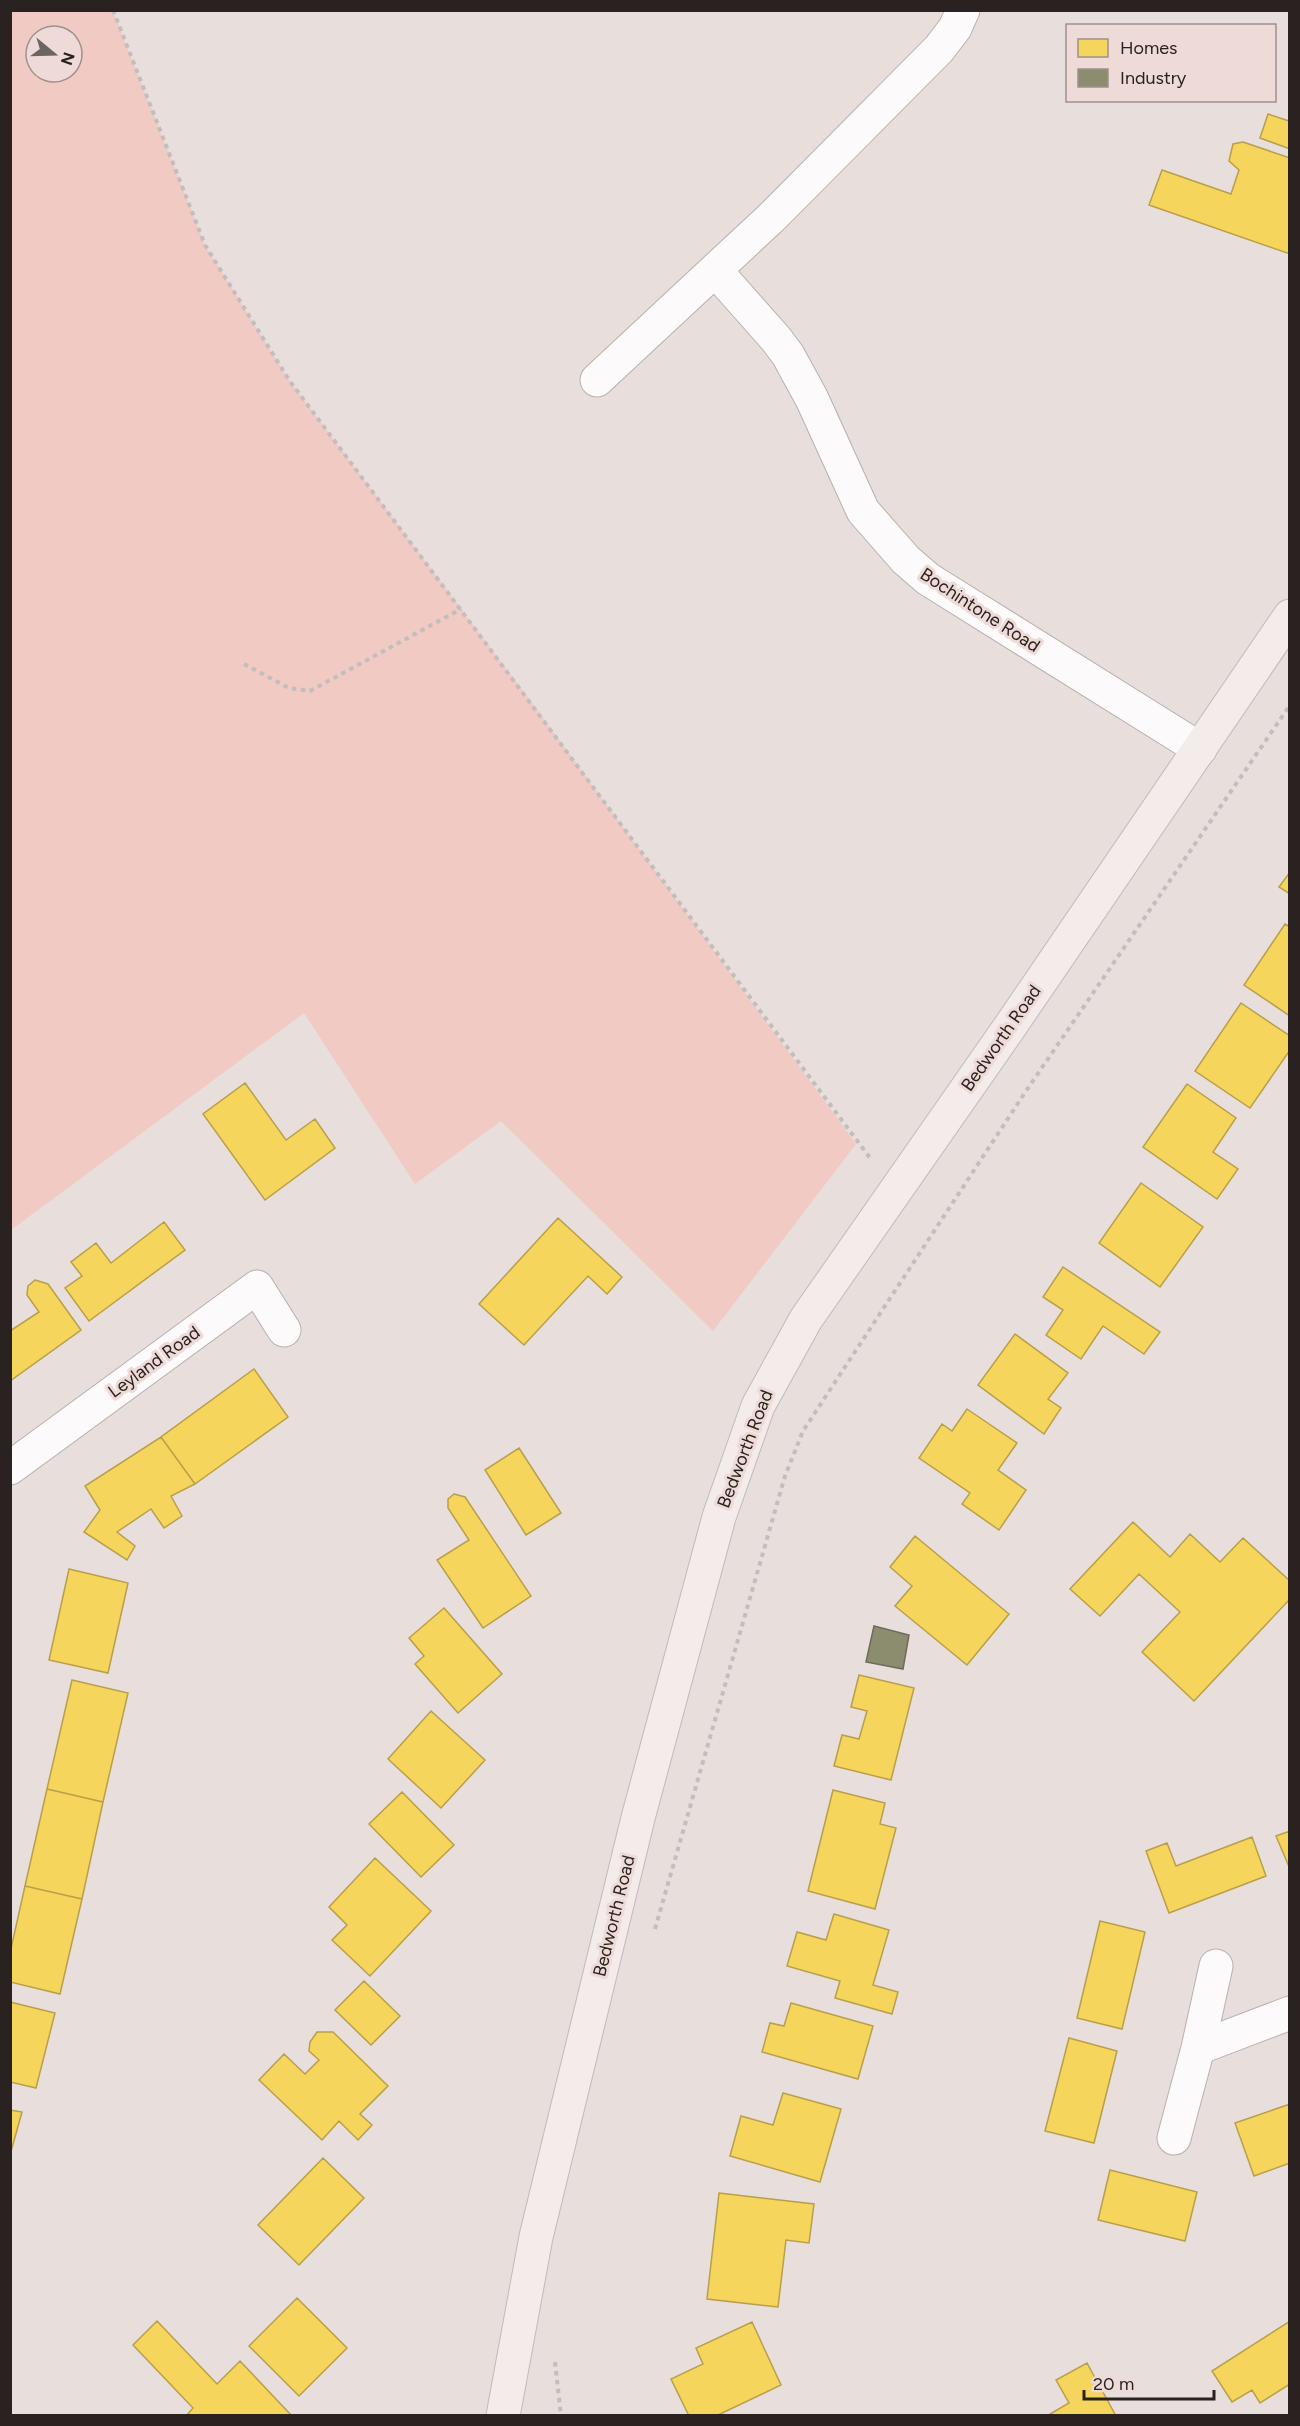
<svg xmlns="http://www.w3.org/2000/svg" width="1300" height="2426" viewBox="0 0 1300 2426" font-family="Figtree,sans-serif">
<rect width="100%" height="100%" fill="#e8dedc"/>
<path fill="#f1cac3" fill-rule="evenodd" d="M 11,10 L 113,11 L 205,245 L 289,380 L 532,703 L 856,1144 L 713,1331 L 501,1121 L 415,1184 L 304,1013 L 11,1230 ZM 36,36 L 72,36 L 72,72 L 36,72 Z"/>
<path fill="#f6d55c" stroke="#b89f4a" stroke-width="1.5" d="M 1268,114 L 1289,121 L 1290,119 L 1290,149 L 1260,138 Z
M 1243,142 L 1290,158 L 1290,254 L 1149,205 L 1162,170 L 1231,194 L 1239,170 L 1229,161 L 1233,144 Z
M 1290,872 L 1290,894 L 1279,887 Z
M 1285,924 L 1290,927 L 1290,1016 L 1244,985 Z
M 1241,1003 L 1290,1036 L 1290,1050 L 1250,1108 L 1195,1071 Z
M 245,1083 L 286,1140 L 315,1119 L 335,1148 L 265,1200 L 203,1114 Z
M 1187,1084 L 1236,1118 L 1213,1152 L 1238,1169 L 1217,1199 L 1143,1147 Z
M 1141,1183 L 1203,1227 L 1160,1287 L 1099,1243 Z
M 558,1218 L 622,1277 L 607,1294 L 588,1276 L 524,1345 L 479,1304 Z
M 164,1222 L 185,1250 L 89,1321 L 65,1288 L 82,1276 L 71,1262 L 96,1243 L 111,1263 Z
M 1063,1267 L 1160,1332 L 1144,1354 L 1103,1326 L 1081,1359 L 1046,1335 L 1063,1310 L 1043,1297 Z
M 35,1280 L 48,1284 L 81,1330 L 10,1381 L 10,1331 L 39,1312 L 27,1295 L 28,1286 Z
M 1015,1334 L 1068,1373 L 1048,1399 L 1061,1408 L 1044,1434 L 978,1385 Z
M 254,1369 L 288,1417 L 195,1484 L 161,1437 Z
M 967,1409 L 1017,1443 L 998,1470 L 1026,1490 L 999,1530 L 962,1504 L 970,1493 L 919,1458 L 942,1424 L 952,1431 Z
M 161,1437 L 195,1484 L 171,1496 L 182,1516 L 164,1528 L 151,1509 L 117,1532 L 135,1546 L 127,1560 L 84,1532 L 100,1510 L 85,1486 Z
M 519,1448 L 561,1513 L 526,1535 L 485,1470 Z
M 454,1494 L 465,1497 L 531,1596 L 483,1628 L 437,1560 L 469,1540 L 448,1508 L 448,1499 Z
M 1133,1522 L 1170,1557 L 1190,1534 L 1220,1562 L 1243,1538 L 1290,1581 L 1290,1599 L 1194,1701 L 1142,1652 L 1180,1612 L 1139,1574 L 1100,1616 L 1070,1589 Z
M 915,1536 L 1009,1614 L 967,1665 L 895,1606 L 912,1586 L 890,1567 Z
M 69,1569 L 128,1583 L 108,1673 L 49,1660 Z
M 444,1608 L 502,1674 L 458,1713 L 415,1664 L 424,1656 L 409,1638 Z
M 859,1675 L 914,1688 L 891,1780 L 834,1766 L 842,1735 L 859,1739 L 867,1711 L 851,1707 Z
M 72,1680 L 128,1693 L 103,1802 L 47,1789 Z
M 431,1711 L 485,1760 L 441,1808 L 388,1759 Z
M 47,1789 L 103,1802 L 82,1899 L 25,1886 Z
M 833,1790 L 885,1803 L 880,1824 L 896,1828 L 875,1909 L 808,1891 Z
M 402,1792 L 454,1845 L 421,1877 L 369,1824 Z
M 1290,1831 L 1290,1869 L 1276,1836 Z
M 1252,1837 L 1266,1876 L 1169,1913 L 1146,1851 L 1167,1843 L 1176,1866 Z
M 375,1858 L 431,1911 L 370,1976 L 332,1940 L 347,1925 L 329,1907 Z
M 25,1886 L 82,1899 L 60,1994 L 10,1982 L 10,1953 Z
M 834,1914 L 889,1930 L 873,1985 L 898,1992 L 892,2014 L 835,1998 L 840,1981 L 787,1966 L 797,1932 L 826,1940 Z
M 1100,1921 L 1145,1932 L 1122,2029 L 1077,2018 Z
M 364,1981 L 400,2016 L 371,2045 L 335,2010 Z
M 10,2002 L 55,2013 L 36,2088 L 10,2082 Z
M 791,2003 L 873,2026 L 858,2079 L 762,2052 L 770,2023 L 784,2026 Z
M 317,2032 L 333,2032 L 388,2086 L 360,2114 L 372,2125 L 358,2140 L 339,2121 L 322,2140 L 259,2080 L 284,2054 L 305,2074 L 319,2060 L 309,2051 L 310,2042 Z
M 1069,2038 L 1117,2051 L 1094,2143 L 1045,2131 Z
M 783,2093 L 841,2109 L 820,2182 L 730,2156 L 741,2116 L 773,2125 Z
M 1290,2104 L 1290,2163 L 1254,2176 L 1235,2123 Z
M 10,2110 L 22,2112 L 10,2155 Z
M 323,2158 L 364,2198 L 299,2265 L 258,2225 Z
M 1110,2170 L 1197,2192 L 1185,2241 L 1098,2220 Z
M 719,2193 L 814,2204 L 809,2243 L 786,2240 L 778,2307 L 707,2299 Z
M 297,2298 L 347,2348 L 299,2396 L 249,2346 Z
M 157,2321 L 217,2384 L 240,2361 L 292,2416 L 186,2416 L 193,2408 L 133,2345 Z
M 1290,2321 L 1290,2384 L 1260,2403 L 1252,2390 L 1232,2402 L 1212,2371 Z
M 752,2322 L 781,2385 L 716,2416 L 689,2416 L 671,2379 L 703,2364 L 696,2348 Z
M 1087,2363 L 1116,2416 L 1051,2416 L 1050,2414 L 1069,2403 L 1056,2380 Z"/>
<path fill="#8c8c6e" stroke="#6e6c57" stroke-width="1.5" d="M 874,1626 L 909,1635 L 903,1669 L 866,1662 Z"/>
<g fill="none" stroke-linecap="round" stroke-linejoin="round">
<defs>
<path id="minor" d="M 715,270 L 776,339 L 788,355 L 812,399 L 863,511 L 906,560 L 928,579 L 1200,749
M 597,380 L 772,217 L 939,49 L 955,28 L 963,10
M 10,1468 L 257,1287 L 284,1330
M 1198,2048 L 1290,2013
M 1174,2138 L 1198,2048 L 1216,1966"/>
<path id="major" d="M 503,2416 L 536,2237 L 638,1818 L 719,1517 L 758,1406 L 806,1319 L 1009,1028 L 1290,616"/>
</defs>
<use href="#minor" stroke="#b8b0af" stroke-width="35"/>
<use href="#major" stroke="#c0bab9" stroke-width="35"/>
<path stroke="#c2bebd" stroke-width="4" stroke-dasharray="4.5 4.5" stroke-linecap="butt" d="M 113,10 L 205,245 L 289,380 L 870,1158
M 244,664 L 289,688 L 310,691 L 461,609
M 655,1929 L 785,1476 L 803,1431 L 1026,1091 L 1290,705
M 555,2362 L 561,2416"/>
<use href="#minor" stroke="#fcfafa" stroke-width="33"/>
<use href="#major" stroke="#f3eceb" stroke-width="33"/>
</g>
<g text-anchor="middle" stroke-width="6" stroke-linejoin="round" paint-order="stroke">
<g font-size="18" fill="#292221" stroke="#eedad6">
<text transform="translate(980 610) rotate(33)" y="6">Bochintone Road</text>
<text transform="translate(1001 1038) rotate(-55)" y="6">Bedworth Road</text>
<text transform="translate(154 1362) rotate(-36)" y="6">Leyland Road</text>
<text transform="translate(745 1449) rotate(-69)" y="6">Bedworth Road</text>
<text transform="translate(614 1916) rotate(-76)" y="6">Bedworth Road</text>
</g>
</g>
<rect width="1300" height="2426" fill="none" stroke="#292221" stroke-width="24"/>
<rect x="1066" y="24" width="210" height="78" fill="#eedad6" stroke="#9f908e" stroke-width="1.5"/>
<rect x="1078" y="39" width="30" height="18" fill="#f6d55c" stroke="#9f908e" stroke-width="1.5"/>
<text x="1120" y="54" font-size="18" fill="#292221">Homes</text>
<rect x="1078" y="69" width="30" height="18" fill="#8c8c6e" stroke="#9f908e" stroke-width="1.5"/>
<text x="1120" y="84" font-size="18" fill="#292221">Industry</text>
<g transform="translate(54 54) rotate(109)"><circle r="28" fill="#eedad6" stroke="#9f908e" stroke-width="1.5"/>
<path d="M0-4.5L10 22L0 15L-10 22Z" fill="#6c6462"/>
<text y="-9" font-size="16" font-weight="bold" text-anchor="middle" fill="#292221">N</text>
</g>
<path d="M1084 2390v9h130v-9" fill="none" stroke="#292221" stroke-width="3"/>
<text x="1093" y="2390" font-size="18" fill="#292221" stroke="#eedad6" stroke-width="4.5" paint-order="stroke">20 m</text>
</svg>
